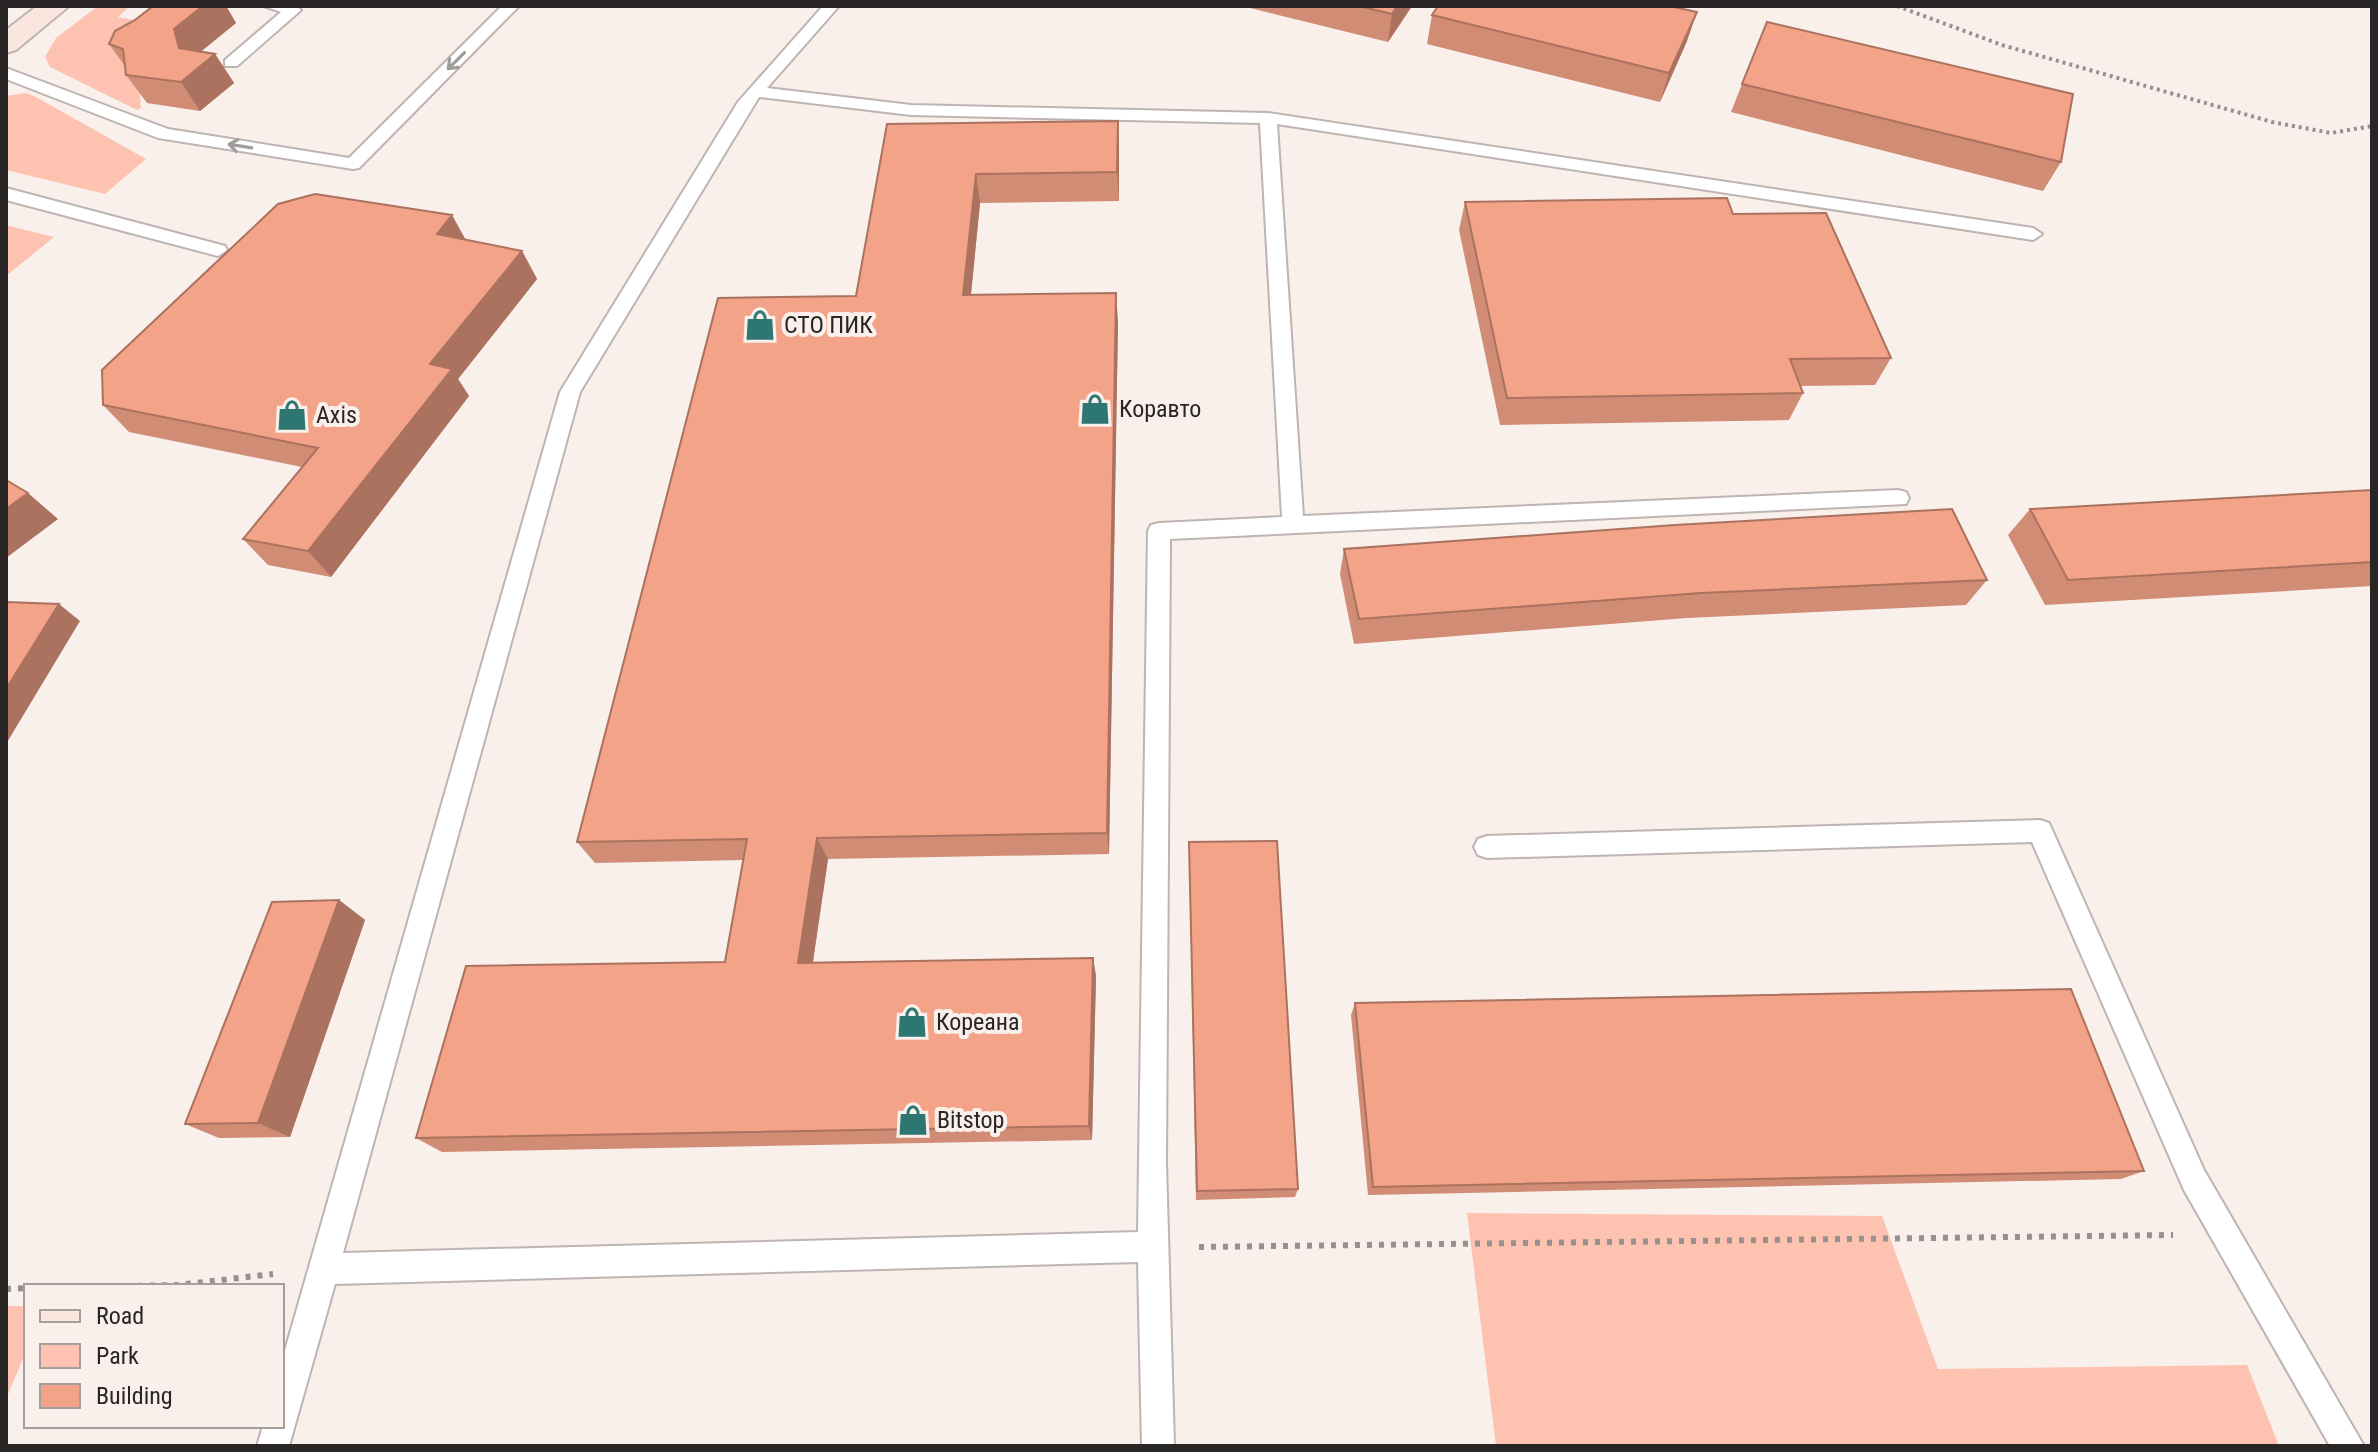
<svg xmlns="http://www.w3.org/2000/svg" width="2378" height="1452" viewBox="0 0 2378 1452" font-family="'Roboto Condensed',sans-serif">
<rect width="100%" height="100%" fill="#f9efeb"/>
<path fill="#fec3b0" d="M 98,6 L 130,6 L 118,17 L 175,28 L 131,59 L 126,74 L 139,80 L 141,108 L 137,110 L 50,67 L 45,57 L 56,38 Z
M 26,93 L 36,97 L 146,159 L 105,194 L 6,170 L 6,96 Z
M 6,225 L 54,237 L 6,276 Z
M 1467,1213 L 1882,1216 L 1938,1369 L 2247,1365 L 2279,1446 L 1496,1446 Z
M 6,1306 L 26,1306 L 26,1352 L 6,1399 Z"/>
<g fill="none" stroke-linecap="round" stroke-linejoin="round">
<defs>
<path id="lane" d="M 264,6 L 296,6 L 301,10 L 237,66 L 225,66 L 225,60 L 281,12 Z
M 502,6 L 519,6 L 359,168 L 353,169 L 158,138 L 6,79 L 6,68 L 168,129 L 349,158 Z
M 823,6 L 839,6 L 767,88 L 911,105 L 1268,113 L 2033,228 L 2042,234 L 2033,240 L 1277,124 L 1303,516 L 1898,490 L 1906,492 L 1909,498 L 1906,504 L 1170,539 L 1166,1163 L 1174,1446 L 1142,1446 L 1138,1262 L 335,1284 L 289,1446 L 257,1446 L 263,1426 L 282,1426 L 282,1361 L 560,392 L 738,102 ZM 759,97 L 911,115 L 1260,123 L 1282,517 L 1159,523 L 1151,525 L 1148,531 L 1138,1232 L 343,1253 L 580,392 Z
M 6,188 L 225,246 L 227,250 L 218,256 L 6,200 Z
M 2040,820 L 2049,823 L 2204,1170 L 2364,1446 L 2330,1446 L 2184,1190 L 2032,842 L 1487,858 L 1478,855 L 1474,847 L 1478,839 L 1487,836 Z"/>
<path id="secondary" d="M 37,6 L 69,6 L 16,50 L 6,53 L 6,30 Z"/>
</defs>
<use href="#lane" stroke="#beb4b1" stroke-width="4"/>
<use href="#secondary" stroke="#beb4b1" stroke-width="4"/>
<path stroke="#97908e" stroke-width="4" stroke-dasharray="3 4" stroke-linecap="butt" d="M 1897,6 L 2002,45 L 2272,122 L 2331,133 L 2372,126"/>
<path stroke="#97908e" stroke-width="6" stroke-dasharray="5 7" stroke-linecap="butt" d="M 1199,1247 L 2173,1235
M 126,1286 L 178,1285 L 273,1274
M 6,1289 L 26,1288"/>
<use href="#lane" fill="#fff" fill-rule="evenodd"/>
<use href="#secondary" fill="#fbe6df" fill-rule="evenodd"/>
</g>
<path fill="#d18c75" d="M 153,6 L 226,6 L 236,23 L 200,52 L 215,54 L 234,83 L 200,111 L 147,103 L 126,75 L 125,66 L 109,44 L 135,20 Z
M 1242,6 L 1412,6 L 1388,42 Z
M 1432,15 L 1687,41 L 1660,102 L 1427,44 Z
M 1742,84 L 2061,162 L 2043,191 L 1731,112 Z
M 1118,121 L 1119,150 L 1119,201 L 980,203 L 971,295 L 1118,321 L 1109,854 L 828,859 L 813,962 L 1093,958 L 1096,976 L 1092,1140 L 442,1152 L 416,1138 L 725,962 L 743,860 L 595,863 L 577,842 L 856,296 L 887,124 Z
M 1465,202 L 1733,214 L 1891,358 L 1875,385 L 1801,386 L 1803,393 L 1789,420 L 1500,425 L 1459,230 Z
M 452,215 L 465,240 L 522,251 L 537,279 L 458,379 L 469,396 L 331,577 L 268,565 L 243,539 L 302,467 L 129,432 L 103,405 Z
M 2372,490 L 2372,586 L 2045,605 L 2008,535 L 2030,509 Z
M 1344,549 L 1987,580 L 1966,605 L 1687,618 L 1354,644 L 1340,574 Z
M 1189,842 L 1298,1189 L 1295,1197 L 1196,1200 Z
M 339,900 L 365,920 L 290,1137 L 219,1138 L 185,1124 Z
M 1355,1003 L 2144,1171 L 2121,1179 L 1368,1195 L 1351,1015 Z"/>
<path fill="#aa725f" d="M 203,6 L 226,6 L 236,23 L 193,58 L 215,54 L 234,83 L 200,111 L 181,82 L 179,48 L 174,29 Z
M 1397,6 L 1412,6 L 1388,42 L 1392,14 Z
M 1697,12 L 1687,41 L 1660,102 L 1669,73 Z
M 1118,121 L 1119,150 L 1119,201 L 1117,172 Z
M 976,174 L 980,203 L 968,323 L 963,295 Z
M 452,215 L 468,244 L 437,234 Z
M 522,251 L 537,279 L 458,379 L 469,396 L 331,577 L 308,551 L 430,364 Z
M 1116,293 L 1118,321 L 1109,854 L 1107,833 Z
M 28,493 L 58,519 L 6,558 L 6,509 Z
M 59,604 L 80,621 L 6,744 L 6,689 Z
M 817,838 L 828,859 L 810,981 L 798,963 Z
M 339,900 L 365,920 L 290,1137 L 258,1123 Z
M 1093,958 L 1096,976 L 1092,1140 L 1089,1126 Z"/>
<path fill="#f3a388" stroke="#aa725f" stroke-width="2" d="M 153,6 L 203,6 L 174,29 L 179,48 L 215,54 L 181,82 L 126,75 L 123,49 L 109,44 L 115,31 L 135,20 Z
M 1359,6 L 1397,6 L 1392,14 Z
M 1438,6 L 1669,6 L 1697,12 L 1669,73 L 1432,15 Z
M 1767,22 L 2073,94 L 2061,162 L 1742,84 Z
M 1118,121 L 1117,172 L 976,174 L 963,295 L 1116,293 L 1107,833 L 817,838 L 798,963 L 1093,958 L 1089,1126 L 416,1138 L 466,966 L 725,962 L 747,839 L 577,842 L 718,298 L 856,296 L 887,124 Z
M 315,194 L 452,215 L 437,234 L 522,251 L 430,364 L 452,369 L 308,551 L 243,539 L 318,448 L 103,405 L 102,370 L 278,204 Z
M 1727,198 L 1733,214 L 1826,213 L 1891,358 L 1790,359 L 1803,393 L 1507,398 L 1465,202 Z
M 6,480 L 28,493 L 6,509 Z
M 2372,490 L 2372,562 L 2068,580 L 2030,509 Z
M 1952,509 L 1987,580 L 1701,593 L 1359,619 L 1344,549 L 1675,525 Z
M 6,602 L 59,604 L 6,689 Z
M 1277,841 L 1298,1189 L 1197,1191 L 1189,842 Z
M 339,900 L 258,1123 L 185,1124 L 272,902 Z
M 2071,989 L 2144,1171 L 1373,1187 L 1355,1003 Z"/>
<defs><path id="oneway-shaft" d="M-6 0H5M1.5-3L5.5 0L1.5 3" fill="none" stroke-width="1.6" stroke-linecap="round" stroke-linejoin="round" transform="scale(2)"/></defs>
<g stroke="#9f9d9c">
<use href="#oneway-shaft" transform="translate(456 61) rotate(135)"/>
<use href="#oneway-shaft" transform="translate(240 146) rotate(-171)"/>
</g>
<defs>
<symbol id="shop-bare" viewBox="-9 -9 18 18"><path d="M-5-2.5h2.3a2.7 3.5 0 0 1 5.4 0H5L5.5 6h-11ZM-1.5-2.5h3a1.5 2.3 0 0 0-3 0Z" fill="#2d7671" stroke="#f9efeb" stroke-width="2.5" paint-order="stroke"/></symbol>
</defs>
<g fill-rule="evenodd">
<use href="#shop-bare" x="738" y="303" width="44" height="44"/>
<use href="#shop-bare" x="1073" y="387" width="44" height="44"/>
<use href="#shop-bare" x="270" y="393" width="44" height="44"/>
<use href="#shop-bare" x="890" y="1000" width="44" height="44"/>
<use href="#shop-bare" x="891" y="1098" width="44" height="44"/>
</g>
<g text-anchor="middle" stroke-width="8" stroke-linejoin="round" paint-order="stroke">
<g font-size="24" fill="#292524" stroke="#f9efeb" text-anchor="start">
<text x="784" y="333">СТО ПИК</text>
<text x="1119" y="417">Коравто</text>
<text x="316" y="423">Axis</text>
<text x="936" y="1030">Кореана</text>
<text x="937" y="1128">Bitstop</text>
</g>
</g>
<rect width="2378" height="1452" fill="none" stroke="#292524" stroke-width="16"/>
<rect x="24" y="1284" width="260" height="144" fill="#f9efeb" stroke="#a69e9b" stroke-width="2"/>
<rect x="40" y="1310" width="40" height="12" fill="#fbe6df" stroke="#a69e9b" stroke-width="2"/>
<text x="96" y="1324" font-size="24" fill="#292524">Road</text>
<rect x="40" y="1344" width="40" height="24" fill="#fec3b0" stroke="#a69e9b" stroke-width="2"/>
<text x="96" y="1364" font-size="24" fill="#292524">Park</text>
<rect x="40" y="1384" width="40" height="24" fill="#f3a388" stroke="#a69e9b" stroke-width="2"/>
<text x="96" y="1404" font-size="24" fill="#292524">Building</text>
</svg>
